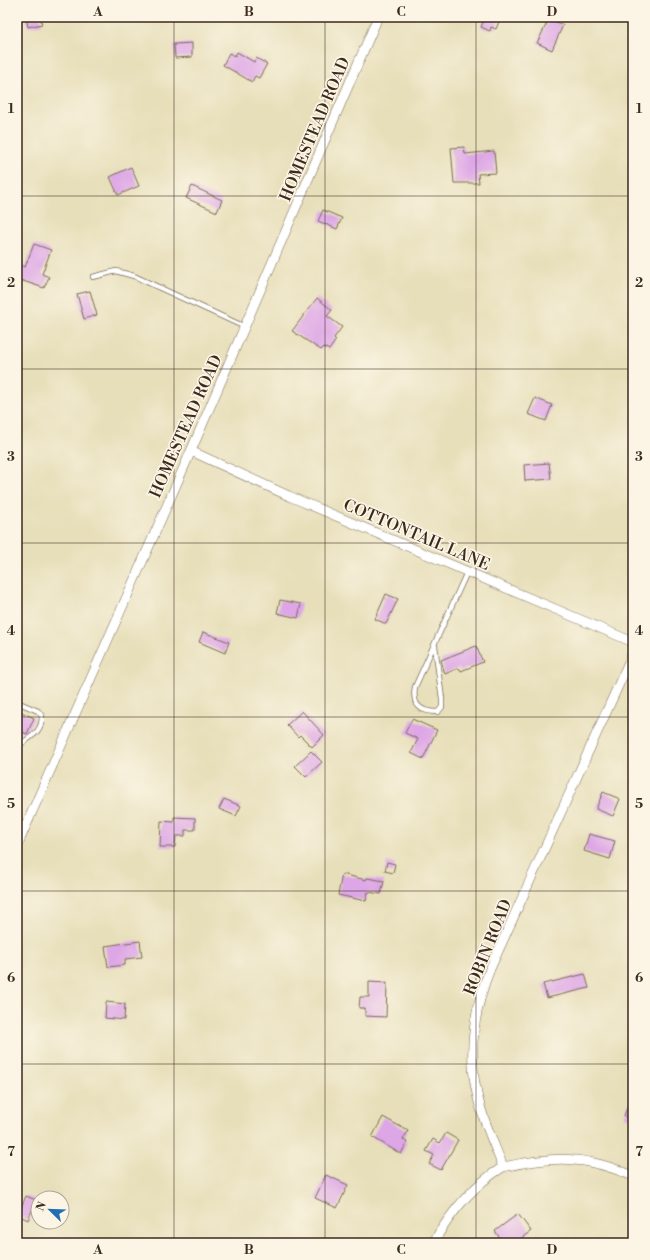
<svg xmlns="http://www.w3.org/2000/svg" width="650" height="1260" viewBox="0 0 650 1260" font-family="'Libre Bodoni',serif">
<rect width="100%" height="100%" fill="#fcf5e5"/>
<filter id="ink" filterUnits="userSpaceOnUse"><feTurbulence type="fractalNoise" baseFrequency=".025" numOctaves="2"/><feDisplacementMap in="SourceGraphic" scale="8" xChannelSelector="R" yChannelSelector="G"/><feConvolveMatrix kernelMatrix="1 2 1 2 8 2 1 2 1" color-interpolation-filters="sRGB"/></filter>
<filter id="wash" filterUnits="userSpaceOnUse"><feTurbulence type="fractalNoise" baseFrequency=".012" numOctaves="4" result="noise"/><feDisplacementMap in="SourceGraphic" scale="16" xChannelSelector="R" yChannelSelector="G"/><feGaussianBlur stdDeviation="0.9" result="paint"/><feColorMatrix in="noise" values="0 0 0 0 0 0 0 0 0 0 0 0 0 0 0 0 0 1.4 0 .05"/><feComposite in="paint" operator="in"/></filter>
<g filter="url(#wash)">
<rect width="100%" height="100%" fill="#e7dfba"/>
<g id="blocks">
<path fill="#dda6e6" d="M 26,17 L 40,17 L 42,24 L 28,27 Z
M 485,17 L 501,17 L 496,29 L 491,27 L 490,31 L 481,27 Z
M 549,19 L 563,25 L 552,50 L 537,43 Z
M 192,43 L 192,57 L 175,58 L 174,44 Z
M 237,52 L 254,62 L 256,58 L 267,64 L 259,78 L 255,76 L 252,82 L 223,65 L 229,53 L 235,56 Z
M 464,147 L 465,154 L 494,151 L 496,173 L 478,174 L 479,183 L 454,183 L 451,148 Z
M 131,167 L 139,186 L 118,195 L 110,177 Z
M 192,186 L 222,200 L 217,212 L 186,198 Z
M 323,210 L 342,218 L 337,229 L 318,221 Z
M 34,244 L 51,250 L 42,274 L 49,277 L 44,288 L 17,279 L 20,265 L 25,267 Z
M 90,291 L 97,315 L 84,319 L 77,294 Z
M 317,298 L 332,310 L 327,316 L 342,327 L 334,338 L 336,340 L 329,350 L 324,347 L 321,350 L 292,331 Z
M 535,398 L 552,405 L 546,421 L 528,414 Z
M 549,463 L 551,479 L 525,481 L 524,465 Z
M 386,594 L 398,599 L 386,624 L 375,619 Z
M 280,600 L 301,604 L 298,618 L 277,613 Z
M 203,632 L 229,642 L 225,653 L 199,642 Z
M 476,646 L 483,662 L 461,671 L 459,668 L 445,674 L 441,660 Z
M 17,710 L 34,718 L 27,734 L 17,730 Z
M 302,711 L 324,735 L 312,747 L 300,735 L 298,737 L 287,725 Z
M 412,719 L 437,730 L 423,759 L 411,753 L 418,739 L 405,733 Z
M 311,751 L 322,762 L 306,777 L 295,766 Z
M 603,792 L 620,799 L 613,816 L 596,809 Z
M 224,799 L 241,806 L 236,816 L 219,809 Z
M 174,817 L 195,818 L 195,830 L 185,830 L 185,836 L 176,836 L 175,847 L 160,847 L 161,821 L 174,822 Z
M 589,834 L 615,841 L 610,859 L 584,851 Z
M 387,862 L 395,864 L 393,873 L 385,871 Z
M 342,874 L 366,880 L 367,878 L 384,881 L 381,894 L 368,892 L 366,901 L 338,895 Z
M 140,941 L 142,957 L 125,959 L 125,965 L 108,967 L 105,946 Z
M 585,974 L 589,988 L 547,998 L 543,984 Z
M 369,982 L 387,983 L 386,1017 L 365,1016 L 365,1008 L 359,1008 L 360,997 L 369,997 Z
M 106,1002 L 125,1004 L 124,1020 L 105,1018 Z
M 632,1095 L 633,1095 L 633,1119 L 624,1116 Z
M 383,1117 L 408,1131 L 403,1140 L 407,1142 L 401,1154 L 372,1137 Z
M 446,1133 L 458,1140 L 441,1170 L 429,1164 L 434,1155 L 426,1151 L 433,1139 L 440,1143 Z
M 326,1175 L 348,1185 L 337,1208 L 315,1198 Z
M 26,1196 L 36,1200 L 28,1220 L 18,1215 Z
M 518,1214 L 531,1231 L 515,1243 L 503,1243 L 495,1231 Z"/>
</g>
</g>
<g filter="url(#ink)">
<use href="#blocks" fill-opacity="0" stroke="#776955" stroke-width="1"/>
<g fill="none" stroke-linecap="round" stroke-linejoin="round">
<defs>
<path id="service" d="M 93,277 L 116,271 L 134,276 L 245,327
M 435,646 L 442,699 L 442,707 L 438,712 C 420,712 412,705 415,687 L 467,572
M 17,702 L 38,711 L 42,716 C 42,734 29,737 17,747
M 17,817 L 24,829"/>
<path id="minor" d="M 191,451 L 289,496 L 633,642
M 17,846 L 191,451 L 378,17
M 503,1167 C 553,1156 585,1155 633,1176
M 433,1243 C 451,1212 473,1185 503,1167 C 493,1141 481,1116 476,1089 C 468,1049 475,1006 490,969 L 633,653"/>
</defs>
<use href="#service" stroke="#776955" stroke-width="6"/>
<use href="#minor" stroke="#776955" stroke-width="10"/>
<use href="#service" stroke="#fff" stroke-width="4.5"/>
<use href="#minor" stroke="#fff" stroke-width="9"/>
</g>
</g>
<path fill="none" stroke="#3b2a1e" stroke-width="1" stroke-opacity="0.55" d="M 174,17 L 174,1243M 325,17 L 325,1243M 476,17 L 476,1243M 17,196 L 633,196M 17,369 L 633,369M 17,543 L 633,543M 17,717 L 633,717M 17,891 L 633,891M 17,1064 L 633,1064"/>
<g text-anchor="middle" stroke-width="3.5" stroke-linejoin="round" paint-order="stroke">
<g font-size="16" fill="#3b2a1e" stroke="#fcf5e5">
<text transform="translate(314 129) rotate(-67)" y="6">HOMESTEAD ROAD</text>
<text transform="translate(185 426) rotate(-66)" y="6">HOMESTEAD ROAD</text>
<text transform="translate(417 534) rotate(23)" y="6">COTTONTAIL LANE</text>
<text transform="translate(487 947) rotate(-68)" y="6">ROBIN ROAD</text>
</g>
</g>
<rect width="650" height="1260" fill="none" stroke="#fcf5e5" stroke-width="44"/>
<g transform="translate(50 1210) rotate(293)"><circle r="19" fill="#fcf5e5" stroke="#afa495"/>
<path d="M0-3L7 15L0 10L-7 15Z" fill="#1f6fb2"/>
<text y="-6" font-size="11" font-weight="bold" text-anchor="middle" fill="#3b2a1e">N</text>
</g>
<rect x="22" y="22" width="606" height="1216" fill="none" stroke="#3b2a1e" stroke-width="1.5"/>
<g font-size="13" text-anchor="middle" font-weight="bold" fill="#3b2a1e">
<text x="98" y="16">A</text>
<text x="249" y="16">B</text>
<text x="401" y="16">C</text>
<text x="552" y="16">D</text>
<text x="11" y="113">1</text>
<text x="639" y="113">1</text>
<text x="11" y="287">2</text>
<text x="639" y="287">2</text>
<text x="11" y="461">3</text>
<text x="639" y="461">3</text>
<text x="11" y="635">4</text>
<text x="639" y="635">4</text>
<text x="11" y="808">5</text>
<text x="639" y="808">5</text>
<text x="11" y="982">6</text>
<text x="639" y="982">6</text>
<text x="11" y="1156">7</text>
<text x="639" y="1156">7</text>
<text x="98" y="1254">A</text>
<text x="249" y="1254">B</text>
<text x="401" y="1254">C</text>
<text x="552" y="1254">D</text>
</g>
</svg>
